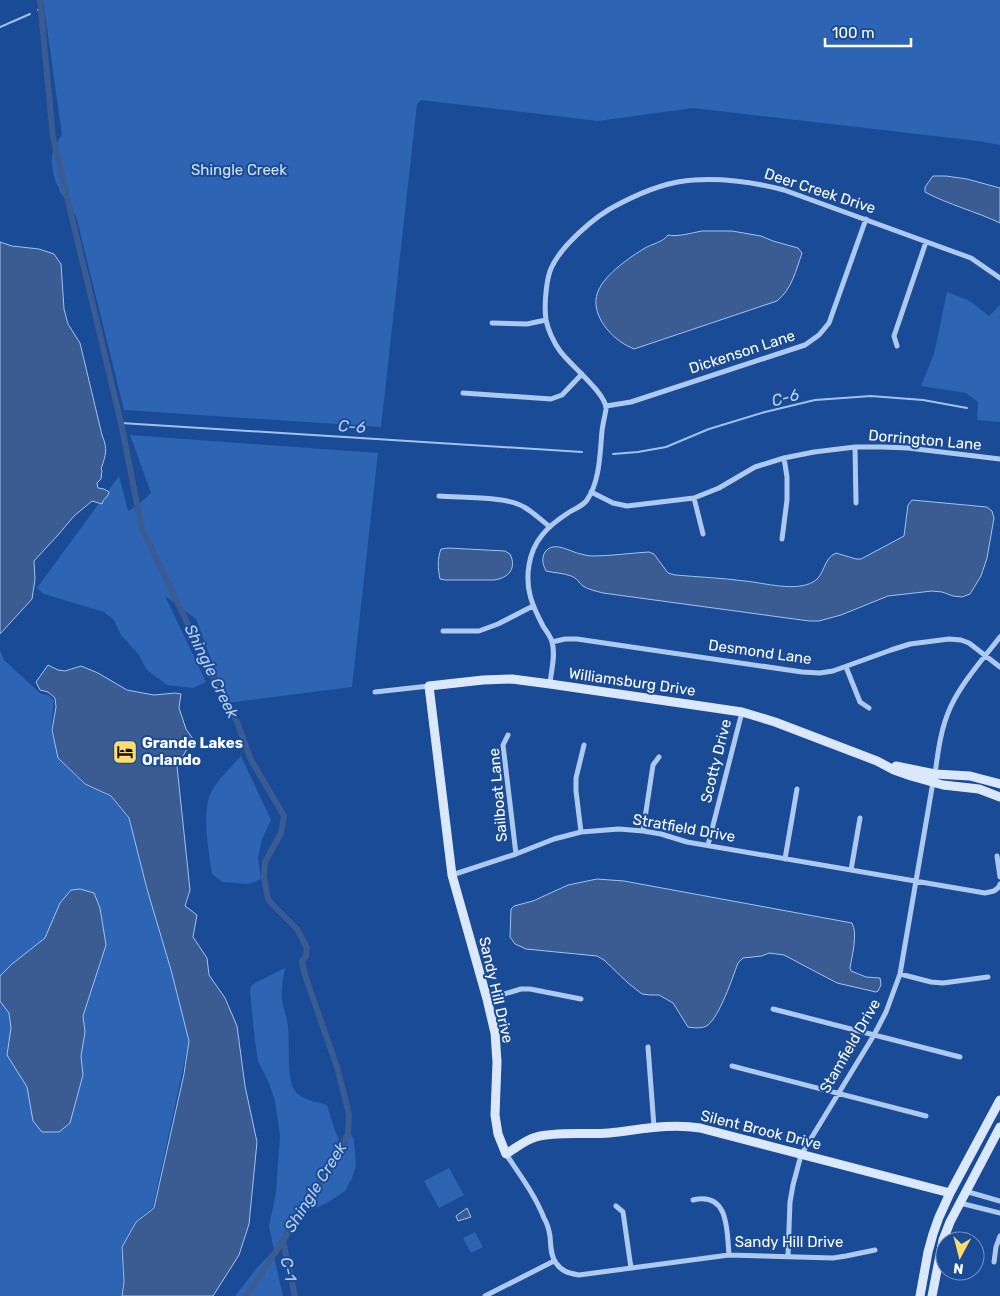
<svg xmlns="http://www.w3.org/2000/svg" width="1000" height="1296" viewBox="0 0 1000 1296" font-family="Rubik,sans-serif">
<rect width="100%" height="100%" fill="#1a4b96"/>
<path fill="#2e64b4" d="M 43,0 L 1000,0 L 1000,145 L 978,141 L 693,108 L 598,121 L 421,100 L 417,104 L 381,427 L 124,410 L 76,216 L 59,190 L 59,187 C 54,183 51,164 52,157 C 53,149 58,141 62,135 Z
M 947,292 L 970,301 L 989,316 L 1000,305 L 1000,422 L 977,420 L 978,402 L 966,393 L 921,386 L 934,354 Z
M 130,435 L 378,453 L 352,687 L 227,703 L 196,619 L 165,596 L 206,682 L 193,688 L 167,685 L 147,670 L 138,654 L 121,635 L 114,620 L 104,612 L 44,594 L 37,588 L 119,476 L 128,511 L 138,505 L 151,493 Z
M 0,650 L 4,660 L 41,694 L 48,695 L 54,700 L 51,730 L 58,759 L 85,785 L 111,797 L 129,819 L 147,889 L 171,970 L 189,1041 L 153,1207 L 135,1222 L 121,1248 L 123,1283 L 121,1296 L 0,1296 Z
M 241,756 L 271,820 L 262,839 L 258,858 L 261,879 L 249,884 L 222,882 L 212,874 C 209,852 200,808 213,789 C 220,777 232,766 241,756 Z
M 285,968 C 283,978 281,988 282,999 C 283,1008 287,1017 288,1026 C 290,1044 286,1077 295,1091 C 301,1100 318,1102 327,1105 C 331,1117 336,1139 344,1146 L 347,1143 L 347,1126 L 354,1140 L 356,1166 L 352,1178 L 345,1191 L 327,1203 L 305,1212 L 298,1213 L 293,1218 L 274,1250 L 275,1261 L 283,1296 L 235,1296 L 256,1269 L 274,1250 L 269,1226 L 276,1193 L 280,1135 L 275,1101 L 269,1083 L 258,1061 L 255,1041 L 250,992 L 251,986 L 255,983 Z
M 449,1168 L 464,1195 L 439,1208 L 424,1181 Z
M 475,1232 L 483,1247 L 471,1253 L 463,1238 Z"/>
<path fill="#3a5c93" stroke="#a0c3f2" d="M 933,176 L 946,176 L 967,179 L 1000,188 L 1000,223 C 975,211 949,205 925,192 L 925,187 Z
M 702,231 L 732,231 L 761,236 L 773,241 L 798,248 L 802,253 C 796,270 792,289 777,301 L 634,349 C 630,347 625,345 621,342 C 605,331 589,309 599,289 C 607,273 630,257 645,248 C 652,244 663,242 668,235 C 678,237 691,233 702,231 Z
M 0,242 L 12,246 L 39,249 L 54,254 L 61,264 L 64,309 L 68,324 L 80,343 L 102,435 C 108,450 106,454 101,469 L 102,470 L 101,479 L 97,483 L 98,488 L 104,489 L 109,492 C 108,498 103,498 102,504 L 92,501 L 74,516 L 58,535 L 34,561 L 35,579 L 32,599 L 0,634 Z
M 912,500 L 987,507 L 992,511 L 994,518 L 987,558 L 981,576 L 970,594 L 962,597 L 953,596 L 942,592 L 932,591 L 888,596 L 841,615 L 819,621 L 809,621 L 603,593 C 596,591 589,590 583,586 C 579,583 577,578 571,576 C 564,573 554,573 546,571 C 543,565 541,559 545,552 C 554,540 570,552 581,554 C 585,555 589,556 593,556 C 611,556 630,553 649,552 L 654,554 L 668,573 L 675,575 C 699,577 722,578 745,581 C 765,583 795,592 813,582 C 825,576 823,558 836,553 L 856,559 L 861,559 L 904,536 L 908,505 Z
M 448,548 L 505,551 L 510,554 C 517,568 509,578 494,580 L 445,580 L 440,579 C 438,569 437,559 441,549 Z
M 48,665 L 58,670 L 65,671 L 81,666 L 98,673 L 127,690 L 154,695 L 175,693 L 181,694 L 179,708 L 186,729 L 193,739 L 177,766 L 190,890 L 185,906 L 197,915 L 193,937 L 207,958 L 209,975 L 225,998 L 237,1026 L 245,1086 L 257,1142 L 249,1224 L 239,1255 L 213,1296 L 122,1296 L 124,1282 L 122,1247 L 136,1222 L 154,1208 L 184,1074 L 189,1041 L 171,970 L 147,889 L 129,818 L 111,796 L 85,784 L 58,758 L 52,730 L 56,707 L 55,698 L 48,692 L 40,690 L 36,682 Z
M 597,879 L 624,881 L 852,923 C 858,934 852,955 850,968 L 851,971 L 866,977 L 880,978 L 881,985 L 878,991 L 876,992 L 837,983 L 784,955 L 769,953 L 762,956 L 743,958 L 738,963 C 732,979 720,1015 708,1025 C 703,1029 694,1028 688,1027 L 673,1003 L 659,995 L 650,995 L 642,994 L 628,983 L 604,960 L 597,956 L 526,949 L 515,944 L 510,937 L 511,909 L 514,906 L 533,901 L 568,885 Z
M 80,889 L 94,893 L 100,908 L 106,945 L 83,1016 L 85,1032 L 81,1056 L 83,1075 L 70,1123 L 59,1132 L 42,1132 L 33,1121 L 27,1087 L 7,1055 L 11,1028 L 9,1013 L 0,1001 L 0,976 L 12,964 L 45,938 L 60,903 L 71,890 Z
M 467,1208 L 471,1217 L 458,1221 L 456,1216 Z"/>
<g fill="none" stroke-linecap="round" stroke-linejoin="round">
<path stroke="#a0c3f2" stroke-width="2" d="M 38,10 L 41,9
M 0,27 L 30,14
M 121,423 L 582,452
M 613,454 L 638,452 L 666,447 L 709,429 L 765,412 L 815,400 L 871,396 L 923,400 L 967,408"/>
<path stroke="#3a5c93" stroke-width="6" d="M 40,0 L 53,138 L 121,423 L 142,529 L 210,670 L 237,722 L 251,760 L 284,816 L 281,833 L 265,862 L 264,878 L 268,899 L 273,905 L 297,929 L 307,948 L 306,956 L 302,961 L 305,975 L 337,1067 L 349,1114 L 348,1134 L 283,1241 L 246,1296
M 283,1241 L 295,1296"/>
<path stroke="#adc9f0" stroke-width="5" d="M 492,323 L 527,324 L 546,320
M 897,346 L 894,336 L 926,242
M 463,393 L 551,399 L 562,395 L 582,374
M 606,406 L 631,402 L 805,345 L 819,335 L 829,323 L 866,219
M 855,447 L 856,503
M 591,492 L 613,503 L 627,506 L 694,498 L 719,488 L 755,467 L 784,458 L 814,452 L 855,447 L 882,447 L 908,448 L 1000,459
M 439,496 C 460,498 507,496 524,507 C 533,512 541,520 549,526
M 694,498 L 703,534
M 782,539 L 787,500 L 787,477 L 784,458
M 443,631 L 479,631 L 498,624 L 533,606
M 552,642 L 565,639 L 577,639 L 802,672 L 820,673 L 833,671 L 891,650 L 910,644 L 949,639 L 961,640 L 969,643 L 1000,667
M 846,667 L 860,702 L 869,708
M 550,684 C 551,671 556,655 552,642 C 551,637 546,631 543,626 C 532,605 525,589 529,565 C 533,540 548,526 568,513 C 574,509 583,506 587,500 C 600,481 600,453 602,431 C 603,423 605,416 606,409 C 607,394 569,364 560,351 C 554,343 548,330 546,320 C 544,307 546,283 550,271 C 559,247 596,215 619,204 C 642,192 669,181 694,180 C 726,178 753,182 784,190 L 971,258 L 1000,278
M 375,692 L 429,686
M 508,735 L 503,745 L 516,854
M 935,774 C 938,751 941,727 951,706 C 963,681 983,659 1000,637
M 643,831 L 653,765 L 659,757
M 581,832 L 576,791 L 576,778 L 584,745
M 708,845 L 742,712
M 997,856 L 1000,877
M 785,859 L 797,789
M 851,870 L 860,818
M 452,875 L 516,854 L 554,839 L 581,832 L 619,829 L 643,831 L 661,834 L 687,842 L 985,893 L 994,891 L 999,887 L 1000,884
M 900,974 L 931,982 L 943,983 L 988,977
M 487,999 L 521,989 L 530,989 L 581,999
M 773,1009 L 960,1057
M 648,1047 L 654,1127
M 732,1066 L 926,1116
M 506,1154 C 520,1175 535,1195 544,1218 C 547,1223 549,1230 550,1236 C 551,1245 550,1255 556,1263 C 562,1272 569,1273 579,1275 L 729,1255 L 833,1258 L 846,1256 L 875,1250
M 965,1191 L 1000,1201
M 693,1200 C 729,1191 727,1231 729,1255
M 960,1203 L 1000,1213
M 616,1206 L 623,1212 L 631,1268
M 788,1256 L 790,1202 L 793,1185 L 801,1155 L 874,1035 L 886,1012 L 900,974 L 933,782
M 994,1262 L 996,1247 L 1000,1236
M 485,1296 L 554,1261"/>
<path stroke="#dbe8fb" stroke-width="9" d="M 896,766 L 935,774 L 970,776 L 1000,784
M 950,1193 L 700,1128 C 669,1123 639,1130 609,1133 C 585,1135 559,1131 536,1137 C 525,1140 516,1148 506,1154 L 498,1134 L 495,1115 L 497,1062 L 495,1033 L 487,999 L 452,875 L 429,686 L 483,680 L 512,679 L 550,684 L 742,712 L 775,722 L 877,761 L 894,770 L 911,776 L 943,785 L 979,789 L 1000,797
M 920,1296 L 928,1252 L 933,1234 L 939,1217 L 950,1193 L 1000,1100
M 932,1296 L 943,1240 L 950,1222 L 1000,1127"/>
</g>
<defs>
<symbol id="hotel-square" viewBox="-11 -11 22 22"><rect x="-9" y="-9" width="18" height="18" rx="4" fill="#ffdb6c" stroke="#1a4b96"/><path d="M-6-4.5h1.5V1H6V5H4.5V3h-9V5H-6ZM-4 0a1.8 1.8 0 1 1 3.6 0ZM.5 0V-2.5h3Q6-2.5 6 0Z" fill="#111"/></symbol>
</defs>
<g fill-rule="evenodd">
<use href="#hotel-square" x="111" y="738" width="28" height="28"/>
</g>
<g text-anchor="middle" stroke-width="4" stroke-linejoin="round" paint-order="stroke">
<g font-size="15" fill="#d4e4fb" stroke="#1a4b96">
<text x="239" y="175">Shingle Creek</text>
</g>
<g font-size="15" fill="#fff" stroke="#1a4b96">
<text transform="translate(820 191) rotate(18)" y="5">Deer Creek Drive</text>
<text transform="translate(742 352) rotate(-18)" y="5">Dickenson Lane</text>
<text transform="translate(925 440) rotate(5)" y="5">Dorrington Lane</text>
<text transform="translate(760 652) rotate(8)" y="5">Desmond Lane</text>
<text transform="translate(632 682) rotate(8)" y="5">Williamsburg Drive</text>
<text transform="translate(716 761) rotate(-76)" y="5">Scotty Drive</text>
<text transform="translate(498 795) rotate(-95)" y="5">Sailboat Lane</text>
<text transform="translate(684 828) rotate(10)" y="5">Stratfield Drive</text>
<text transform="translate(496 990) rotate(77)" y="5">Sandy Hill Drive</text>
<text transform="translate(850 1046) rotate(-60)" y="5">Stamfield Drive</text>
<text transform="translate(761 1130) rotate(14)" y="5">Silent Brook Drive</text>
<text x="789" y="1247">Sandy Hill Drive</text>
</g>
<g font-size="15" font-weight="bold" fill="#fff" stroke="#1a4b96" text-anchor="start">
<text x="142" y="748">Grande Lakes<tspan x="142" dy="17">Orlando</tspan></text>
</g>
<g font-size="16" font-style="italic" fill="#bad3f7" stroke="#1a4b96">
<text transform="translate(785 397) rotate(-15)" y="6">C-6</text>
<text transform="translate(352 426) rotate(4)" y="6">C-6</text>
<text transform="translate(212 671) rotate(64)" y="6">Shingle Creek</text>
<text transform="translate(315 1187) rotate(-58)" y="6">Shingle Creek</text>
<text transform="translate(289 1269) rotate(77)" y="6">C-1</text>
</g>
</g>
<g transform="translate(960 1256) rotate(187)"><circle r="24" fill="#1a4b96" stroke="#7693c0"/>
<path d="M0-4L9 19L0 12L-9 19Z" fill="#ffdb6c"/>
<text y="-8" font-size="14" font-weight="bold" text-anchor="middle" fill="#ffffff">N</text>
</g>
<path d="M825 38v8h86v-8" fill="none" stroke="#ffffff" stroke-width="2.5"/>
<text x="832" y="38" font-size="15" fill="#ffffff" stroke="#1a4b96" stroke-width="4" paint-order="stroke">100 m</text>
</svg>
